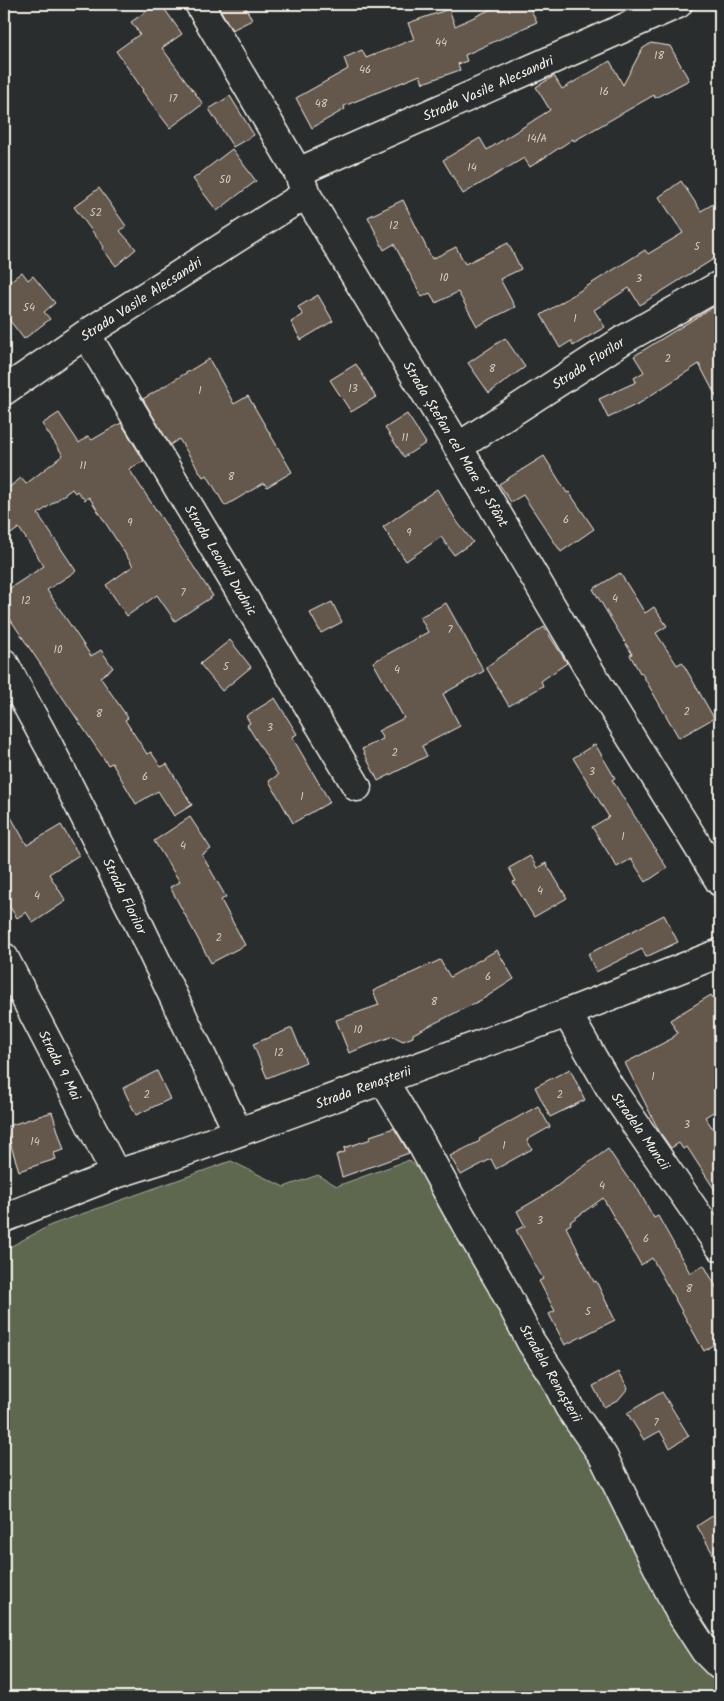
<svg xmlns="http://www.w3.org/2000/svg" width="724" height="1701" viewBox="0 0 724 1701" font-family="Kalam,sans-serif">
<rect width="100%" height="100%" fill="#2a2d2e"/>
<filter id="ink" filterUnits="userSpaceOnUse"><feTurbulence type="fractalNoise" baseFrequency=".02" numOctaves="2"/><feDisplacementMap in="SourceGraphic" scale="10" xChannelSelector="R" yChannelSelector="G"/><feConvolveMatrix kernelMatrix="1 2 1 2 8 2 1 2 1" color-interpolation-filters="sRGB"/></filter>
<g filter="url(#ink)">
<path fill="#5d684f" stroke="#a8ac9c" d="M 409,1160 L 424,1174 L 720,1675 L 720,1697 L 4,1697 L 4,1250 L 51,1225 L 231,1161 L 284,1187 L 318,1175 L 337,1186 Z"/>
<path fill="#64584b" stroke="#f4f1e8" d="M 157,4 L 161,4 L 182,34 L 162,48 L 203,104 L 170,128 L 142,91 L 143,90 L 116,51 L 140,34 L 131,22 Z
M 217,4 L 244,4 L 252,20 L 232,30 Z
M 502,4 L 528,4 L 537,22 L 465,55 L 467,61 L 458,64 L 460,70 L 423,83 L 420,75 L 344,106 L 345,109 L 312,128 L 296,98 L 348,69 L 344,58 L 362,50 L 366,58 L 414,39 L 408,23 L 449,9 L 455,26 Z
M 651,43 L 670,46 L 689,80 L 655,98 L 654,95 L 574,141 L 573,139 L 530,167 L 524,158 L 463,194 L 443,160 L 480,138 L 487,150 L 550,110 L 536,87 L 554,76 L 562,89 L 610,61 L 623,85 L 642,49 Z
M 230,96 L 254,135 L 233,147 L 209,109 Z
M 232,149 L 256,181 L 217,211 L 193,179 Z
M 681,181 L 701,211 L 720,200 L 720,255 L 640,305 L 629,288 L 594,310 L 605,327 L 573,346 L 571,341 L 560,348 L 541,315 L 645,250 L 648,254 L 683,233 L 659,197 Z
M 99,188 L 126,226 L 120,231 L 136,249 L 116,266 L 102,248 L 104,247 L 74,207 Z
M 403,200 L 432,259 L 456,247 L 465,264 L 508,243 L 521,269 L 500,279 L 515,307 L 477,326 L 458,292 L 436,303 L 430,293 L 422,297 L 394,244 L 384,250 L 368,217 Z
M 22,272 L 28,280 L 33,276 L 55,303 L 44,312 L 50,319 L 24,339 L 4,313 L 4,286 Z
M 318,295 L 333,321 L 301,340 L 291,322 L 303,315 L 298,307 Z
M 713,307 L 720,319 L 720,404 L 699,364 L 642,401 L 642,402 L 608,418 L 599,399 L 636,382 L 634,378 L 644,372 L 634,356 Z
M 505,338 L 525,367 L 489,393 L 468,363 Z
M 209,359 L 234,404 L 248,396 L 292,472 L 267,487 L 264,483 L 225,506 L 207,475 L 203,477 L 179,439 L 170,445 L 143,399 Z
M 356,364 L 376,397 L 351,412 L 330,380 Z
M 59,413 L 79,443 L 88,436 L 92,440 L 121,423 L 144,461 L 129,469 L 213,596 L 175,621 L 157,595 L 127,616 L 106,585 L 133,566 L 89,497 L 85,500 L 77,491 L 75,493 L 72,489 L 38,514 L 76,571 L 47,590 L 91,656 L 101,650 L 113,668 L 100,677 L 128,718 L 125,720 L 147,754 L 151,752 L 161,767 L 167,764 L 192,805 L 174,816 L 158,791 L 136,804 L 112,763 L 108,765 L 4,610 L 4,592 L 44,566 L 19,528 L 4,539 L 4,491 L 21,478 L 26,484 L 63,455 L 42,424 Z
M 407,414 L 426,443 L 404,457 L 385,428 Z
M 544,456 L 567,493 L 569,492 L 594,529 L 561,552 L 523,495 L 511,502 L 499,484 Z
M 437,489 L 458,523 L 473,542 L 454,555 L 441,537 L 406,561 L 383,527 Z
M 620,573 L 645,613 L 654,607 L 667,626 L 656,633 L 677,665 L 682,662 L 714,718 L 679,738 L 641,672 L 640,673 L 630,655 L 632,654 L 593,589 Z
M 332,602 L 342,622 L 321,633 L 310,613 Z
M 446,603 L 484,671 L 443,694 L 460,726 L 422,746 L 427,756 L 378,781 L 362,749 L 383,739 L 378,731 L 404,718 L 373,662 L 428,632 L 420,617 Z
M 544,627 L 567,663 L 541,681 L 543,686 L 509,706 L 486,667 Z
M 230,640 L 251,667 L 222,691 L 200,664 Z
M 275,698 L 297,734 L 292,737 L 330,802 L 293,823 L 269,781 L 278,775 L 247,725 L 250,723 L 246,716 Z
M 595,744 L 615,778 L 612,780 L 667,868 L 646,882 L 631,859 L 617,867 L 592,827 L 609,817 L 573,758 Z
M 4,805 L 27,845 L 61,825 L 79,855 L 49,874 L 66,901 L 33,923 L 26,912 L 17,918 L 4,898 Z
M 190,817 L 211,849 L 202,855 L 226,897 L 221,900 L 245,945 L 211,963 L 170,887 L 180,882 L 154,841 Z
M 530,856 L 537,868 L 546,863 L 567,898 L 534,917 L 513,882 L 516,881 L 509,868 Z
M 664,915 L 678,942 L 646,957 L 642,949 L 596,972 L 588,954 Z
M 497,950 L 514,979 L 483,999 L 413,1034 L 413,1037 L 403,1041 L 393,1036 L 349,1053 L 336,1020 L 379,1005 L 373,991 L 440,960 L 450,977 Z
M 711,995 L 720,1010 L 720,1108 L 705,1117 L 720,1139 L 720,1198 L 687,1147 L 683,1149 L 679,1143 L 671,1148 L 659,1131 L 625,1063 L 673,1038 L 673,1037 L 678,1033 L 670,1020 Z
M 292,1028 L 306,1062 L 267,1078 L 253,1044 Z
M 570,1069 L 585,1100 L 550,1117 L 535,1087 Z
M 157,1071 L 170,1099 L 136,1115 L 123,1088 Z
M 538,1106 L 550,1127 L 527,1140 L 532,1149 L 496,1169 L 491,1159 L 461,1175 L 450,1156 L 480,1141 L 479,1139 Z
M 52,1112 L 64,1150 L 54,1153 L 56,1159 L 19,1171 L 5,1127 Z
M 394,1128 L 409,1153 L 342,1177 L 336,1155 L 345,1152 L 344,1148 L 371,1139 L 370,1136 Z
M 608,1149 L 627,1177 L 636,1186 L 654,1218 L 658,1216 L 690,1273 L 704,1265 L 720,1294 L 720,1340 L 704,1351 L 652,1258 L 641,1265 L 603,1198 L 570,1222 L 571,1224 L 566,1227 L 594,1282 L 596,1281 L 615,1320 L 565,1345 L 549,1314 L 555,1311 L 539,1281 L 543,1279 L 516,1230 L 525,1226 L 517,1211 L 546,1194 Z
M 619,1372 L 628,1388 L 619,1399 L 604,1407 L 593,1386 Z
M 662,1392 L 689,1436 L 670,1448 L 660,1431 L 644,1440 L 627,1413 Z
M 720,1511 L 720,1566 L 697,1526 Z"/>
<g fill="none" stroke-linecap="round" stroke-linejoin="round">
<defs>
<path id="minor" d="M 199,4 L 298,172 L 306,194 L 458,447 L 588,668 L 720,882
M 298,172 L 678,4
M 86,334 L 357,787
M 4,391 L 86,334 L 306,194
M 458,447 L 623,340 L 720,285
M 4,663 L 50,748 L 132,910 L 238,1132
M 4,957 L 116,1174
M 567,1013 L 609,1086 L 720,1247
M 383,1080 L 420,1141 L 457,1209 L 501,1284 L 531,1342 L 554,1377 L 569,1407 L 603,1456 L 679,1611 L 705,1651 L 719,1665
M 4,1218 L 116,1174 L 173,1156 L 567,1013 L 720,953"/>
</defs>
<use href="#minor" stroke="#f4f1e8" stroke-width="31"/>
<use href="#minor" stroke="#2a2d2e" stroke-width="28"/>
</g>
</g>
<g text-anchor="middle" stroke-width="5" stroke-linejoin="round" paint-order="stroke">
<g font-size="11" fill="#d0cbc1">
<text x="441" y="46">44</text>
<text x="659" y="59">18</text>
<text x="365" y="73">46</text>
<text x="604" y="95">16</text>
<text x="173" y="102">17</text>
<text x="321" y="107">48</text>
<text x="537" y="142">14/A</text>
<text x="472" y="171">14</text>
<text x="225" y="183">50</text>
<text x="96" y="216">52</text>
<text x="394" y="229">12</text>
<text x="697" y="250">5</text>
<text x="444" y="281">10</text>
<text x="639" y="282">3</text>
<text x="29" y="311">54</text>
<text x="575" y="322">1</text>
<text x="668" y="362">2</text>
<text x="492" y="372">8</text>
<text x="353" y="392">13</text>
<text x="200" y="394">1</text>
<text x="405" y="441">11</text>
<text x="83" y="469">11</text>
<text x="231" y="480">8</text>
<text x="566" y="523">6</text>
<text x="130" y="526">9</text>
<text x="409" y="536">9</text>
<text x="183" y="596">7</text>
<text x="615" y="602">4</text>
<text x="26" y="604">12</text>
<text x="450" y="633">7</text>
<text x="58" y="653">10</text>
<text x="226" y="670">5</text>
<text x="397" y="673">4</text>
<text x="687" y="715">2</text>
<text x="99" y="717">8</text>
<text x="270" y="731">3</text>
<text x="395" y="756">2</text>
<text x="592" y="775">3</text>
<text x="145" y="780">6</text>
<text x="302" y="800">1</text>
<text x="623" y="840">1</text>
<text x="183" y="849">4</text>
<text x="540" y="894">4</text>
<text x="37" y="899">4</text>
<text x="219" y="941">2</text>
<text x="488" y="980">6</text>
<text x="434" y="1005">8</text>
<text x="358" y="1033">10</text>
<text x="279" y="1056">12</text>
<text x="653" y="1080">1</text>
<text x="147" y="1098">2</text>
<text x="560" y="1098">2</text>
<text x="687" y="1128">3</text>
<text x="35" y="1145">14</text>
<text x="504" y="1149">1</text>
<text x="602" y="1189">4</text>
<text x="540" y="1224">3</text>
<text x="646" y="1242">6</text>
<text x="689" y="1292">8</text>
<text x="588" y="1315">5</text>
<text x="656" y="1426">7</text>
</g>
<g font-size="14" fill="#f4f1e8" stroke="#2a2d2e">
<text transform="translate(488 88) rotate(-24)" y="5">Strada Vasile Alecsandri</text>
<text transform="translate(141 299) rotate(-33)" y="5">Strada Vasile Alecsandri</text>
<text transform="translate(588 363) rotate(-33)" y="5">Strada Florilor</text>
<text transform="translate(456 444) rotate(59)" y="5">Strada Ștefan cel Mare și Sfânt</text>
<text transform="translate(221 560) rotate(59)" y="5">Strada Leonid Dudnic</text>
<text transform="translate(125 896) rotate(64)" y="5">Strada Florilor</text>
<text transform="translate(60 1065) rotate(63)" y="5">Strada 9 Mai</text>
<text transform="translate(363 1087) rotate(-20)" y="5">Strada Renașterii</text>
<text transform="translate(641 1131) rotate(55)" y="5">Stradela Muncii</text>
<text transform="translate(551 1373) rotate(60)" y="5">Stradela Renașterii</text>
</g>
</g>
<rect width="724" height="1701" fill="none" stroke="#2a2d2e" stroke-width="20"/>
<rect x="10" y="10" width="704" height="1681" fill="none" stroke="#f4f1e8" stroke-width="2" filter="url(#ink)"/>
</svg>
